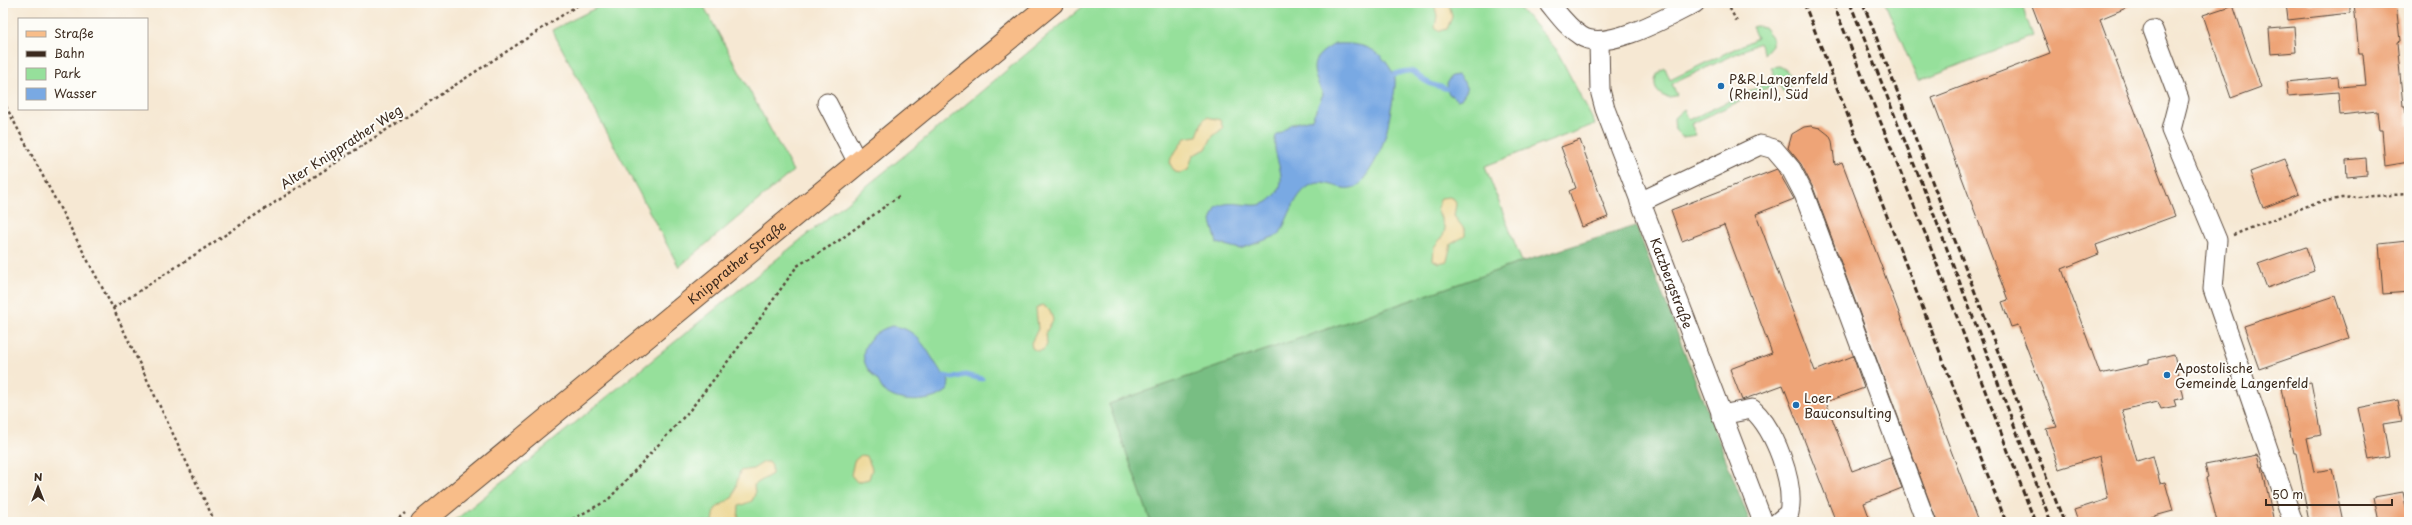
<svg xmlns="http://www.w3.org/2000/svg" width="2412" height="525" viewBox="0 0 2412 525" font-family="'Playpen Sans',sans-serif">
<rect width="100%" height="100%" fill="#fdfcf7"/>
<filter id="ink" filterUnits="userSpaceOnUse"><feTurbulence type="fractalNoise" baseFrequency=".025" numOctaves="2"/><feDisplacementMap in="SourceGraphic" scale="8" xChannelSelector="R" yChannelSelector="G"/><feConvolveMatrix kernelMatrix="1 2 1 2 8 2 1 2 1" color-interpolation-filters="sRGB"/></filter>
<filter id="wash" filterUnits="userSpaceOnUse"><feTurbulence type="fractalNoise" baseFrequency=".012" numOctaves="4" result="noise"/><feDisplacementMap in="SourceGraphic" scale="16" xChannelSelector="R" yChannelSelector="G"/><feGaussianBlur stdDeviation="0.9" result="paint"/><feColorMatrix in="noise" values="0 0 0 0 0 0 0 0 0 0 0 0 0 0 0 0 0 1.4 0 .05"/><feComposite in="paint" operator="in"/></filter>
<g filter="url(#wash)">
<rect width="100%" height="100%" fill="#f6e8d3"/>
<path fill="#96e09b" stroke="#68855c" d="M 606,3 L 702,3 L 793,171 L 679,267 L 552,30 Z
M 1087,3 L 1515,3 L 1556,49 L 1595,124 L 1485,166 L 1522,262 L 1109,404 L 1151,522 L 453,522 L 921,142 Z
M 1885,3 L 2021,3 L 2033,36 L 1918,81 Z
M 1756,26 L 1764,27 L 1772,37 L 1772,45 L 1764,54 L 1759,43 L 1672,84 L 1677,95 C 1668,99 1661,97 1656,89 C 1653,79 1656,73 1665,68 L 1670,80 L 1757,38 L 1752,27 Z
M 1779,66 C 1793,71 1795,85 1784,93 L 1778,83 L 1691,124 L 1696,135 L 1682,137 L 1675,130 L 1674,118 L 1684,109 L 1689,120 L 1776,79 L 1771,67 Z"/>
<path fill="#78be83" stroke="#5a7450" d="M 1636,226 L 1750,522 L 1151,522 L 1109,404 L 1522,262 Z"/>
<path fill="#eeda9e" stroke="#94825e" d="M 1434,3 L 1449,4 L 1452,17 L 1447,29 L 1440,31 L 1435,27 L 1437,16 Z
M 1207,117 L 1220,120 L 1223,128 L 1212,137 L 1206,149 L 1193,155 L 1188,170 L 1181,173 L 1175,172 L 1170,164 L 1171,158 L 1185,138 L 1197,136 L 1203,120 Z
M 1449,197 L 1454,199 L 1456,204 L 1454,216 L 1465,230 L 1465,236 L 1451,244 L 1447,261 L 1439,263 L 1433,260 L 1434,247 L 1443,236 L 1445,229 L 1437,208 L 1441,198 Z
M 1042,305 L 1050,310 L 1053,320 L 1046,332 L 1047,345 L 1043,350 L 1037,351 L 1032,348 L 1031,343 L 1038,329 L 1036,308 Z
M 861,455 L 867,456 L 872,469 L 869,479 L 857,482 L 851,475 L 854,461 Z
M 764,462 L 769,462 L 772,466 L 772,474 L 754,485 L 755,494 L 752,501 L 739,506 L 738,520 L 736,522 L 713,522 L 715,509 L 733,497 L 740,471 L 753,469 Z"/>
<path fill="#79a9e3" stroke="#5a6a80" d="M 1335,44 C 1359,43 1377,46 1390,68 C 1392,72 1395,73 1395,78 C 1396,89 1393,98 1391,109 C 1386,140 1379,161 1358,186 C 1345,191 1341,187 1328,184 C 1298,176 1290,217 1279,235 L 1240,249 L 1217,243 L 1211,221 L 1216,208 C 1232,196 1255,213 1270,200 C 1295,180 1269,158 1276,136 L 1291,124 L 1312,119 L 1323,94 C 1310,69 1309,58 1335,44 Z
M 1458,75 L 1464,82 L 1467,90 L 1461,99 L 1457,100 L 1448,93 L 1447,82 L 1451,76 Z
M 892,326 C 924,328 930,363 949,381 L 948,390 C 933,403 900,405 884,391 C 881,388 880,384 878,381 C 873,375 867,370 865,363 C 858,345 876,330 892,326 Z"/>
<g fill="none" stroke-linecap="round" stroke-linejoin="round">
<path stroke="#79a9e3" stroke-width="5" d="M 1395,74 C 1418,66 1412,75 1429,83 C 1435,86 1442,87 1448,89
M 944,376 L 953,378 L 965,375 L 982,379"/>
</g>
<g id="blocks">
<path fill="#eea477" d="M 2031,3 L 2138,3 L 2100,19 L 2175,216 L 2096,245 L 2099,254 L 2062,269 L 2100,374 L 2149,363 L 2149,360 L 2174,354 L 2184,398 L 2174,400 L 2176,406 L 2161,409 L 2158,402 L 2122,410 L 2137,461 L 2153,456 L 2160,483 L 2165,482 L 2173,511 L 2151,517 L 2153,522 L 2078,522 L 2074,510 L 2108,499 L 2100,456 L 2059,469 L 2046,429 L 2057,427 L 2018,325 L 2011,327 L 2002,302 L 2008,300 L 1932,98 L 2050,53 Z
M 2286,3 L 2350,3 L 2350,13 L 2288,20 Z
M 2354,3 L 2396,3 L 2400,41 L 2397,42 L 2403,106 L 2405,106 L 2407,125 L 2409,125 L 2409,162 L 2385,166 L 2382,130 L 2379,130 L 2377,111 L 2340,115 L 2338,92 L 2288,96 L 2286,82 L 2338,77 L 2339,87 L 2366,85 L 2363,54 L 2359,54 Z
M 2233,5 L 2261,87 L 2231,98 L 2203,15 Z
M 2294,27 L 2296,52 L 2271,54 L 2269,29 Z
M 1811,126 L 1820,128 L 1829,135 L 1832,141 L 1835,165 L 1842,162 L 1978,522 L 1937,522 L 1814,190 L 1801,164 L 1788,148 L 1792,134 L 1804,127 Z
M 1580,140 L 1608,217 L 1582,227 L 1569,191 L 1576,188 L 1561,147 Z
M 2366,158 L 2367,175 L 2347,177 L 2346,160 Z
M 2285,159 L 2299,194 L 2263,208 L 2250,172 Z
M 1777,169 L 1794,199 L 1756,214 L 1815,371 L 1853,356 L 1864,388 L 1826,402 L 1852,471 L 1890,457 L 1902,488 L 1864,503 L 1871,522 L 1836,522 L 1783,385 L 1742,400 L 1730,369 L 1772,353 L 1724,225 L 1682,241 L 1671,210 Z
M 2407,241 L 2409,292 L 2383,294 L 2379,244 Z
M 2306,247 L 2314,271 L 2267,288 L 2258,264 Z
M 2335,296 L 2349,338 L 2259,369 L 2244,326 Z
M 2311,382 L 2321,435 L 2307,438 L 2314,472 L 2332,469 L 2343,522 L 2309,522 L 2296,453 L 2294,453 L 2281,388 Z
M 2398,400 L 2402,421 L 2383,424 L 2389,456 L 2369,460 L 2358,408 Z
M 2257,455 L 2260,467 L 2262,467 L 2274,522 L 2217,522 L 2206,478 L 2208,477 L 2205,465 Z
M 2403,492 L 2409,522 L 2379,522 L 2374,497 Z"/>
</g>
</g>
<g filter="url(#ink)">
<use href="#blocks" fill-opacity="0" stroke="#574639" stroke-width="1"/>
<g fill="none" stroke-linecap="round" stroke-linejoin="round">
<defs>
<g id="minor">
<path d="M 1549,3 C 1559,15 1568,28 1581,36 C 1606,53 1671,15 1695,3"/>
<path d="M 2153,30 L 2179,99 L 2171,130 L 2217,240 L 2213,289 L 2293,522"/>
<path id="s1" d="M 1599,41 L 1600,90 L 1605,109 L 1763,522"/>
<path d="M 827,103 L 858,163"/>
<path d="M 1640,202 L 1760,145 L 1774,149 L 1791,169 L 1804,194 L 1926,522"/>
<path d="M 1721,415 L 1752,409 C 1775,429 1795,483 1789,513 L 1778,522"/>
</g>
<g id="major">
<path id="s2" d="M 422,522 L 1052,3"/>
</g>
</defs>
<use href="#minor" stroke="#574639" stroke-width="21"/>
<use href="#major" stroke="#574639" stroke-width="24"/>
<path stroke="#574639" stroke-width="2.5" stroke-dasharray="3 3" stroke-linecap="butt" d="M 1727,3 L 1738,24
M 3,101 L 113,308 L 215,522
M 2233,235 L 2315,203 L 2342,198 L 2409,194
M 113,308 L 581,3
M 394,522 L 405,513
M 567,522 L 608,500 L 690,410 L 752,330 L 797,266 L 837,242 L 899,196"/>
<use href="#minor" stroke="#fff" stroke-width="19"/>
<use href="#major" stroke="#f8bd89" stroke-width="22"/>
<path stroke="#3b2a1e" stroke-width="3" stroke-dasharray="6 3" stroke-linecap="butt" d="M 1804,3 L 2006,522
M 1833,3 L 1925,233 L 2035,522
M 1850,3 L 1931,207 L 2051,522
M 1863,3 L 2064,522"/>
</g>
</g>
<g fill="#1f6fb2" stroke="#fdfcf7" stroke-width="1.5">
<circle cx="1721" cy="86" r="4"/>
<circle cx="2167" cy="375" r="4"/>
<circle cx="1796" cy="405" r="4"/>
</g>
<g text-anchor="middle" stroke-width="4" stroke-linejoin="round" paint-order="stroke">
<g font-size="13" fill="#3b2a1e" stroke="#fdfcf7" text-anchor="start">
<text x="1729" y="84">P&amp;R,Langenfeld<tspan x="1729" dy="15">(Rheinl), Süd</tspan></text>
<text x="2175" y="373">Apostolische<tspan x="2175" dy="15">Gemeinde Langenfeld</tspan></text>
<text x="1804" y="403">Loer<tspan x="1804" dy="15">Bauconsulting</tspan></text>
</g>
<g font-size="13" fill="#3b2a1e" stroke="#fdfcf7">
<text transform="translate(341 147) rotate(-33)" y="5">Alter Knipprather Weg</text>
<text dy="5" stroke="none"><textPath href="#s2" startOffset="408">Knipprather Straße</textPath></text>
<text dy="5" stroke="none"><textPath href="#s1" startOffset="255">Katzbergstraße</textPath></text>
</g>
</g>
<rect width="2412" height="525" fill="none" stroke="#fdfcf7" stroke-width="16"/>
<rect x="18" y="18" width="130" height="92" fill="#fdfcf7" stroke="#afa8a0"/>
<rect x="26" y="31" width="20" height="6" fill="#f8bd89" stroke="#afa8a0"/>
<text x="54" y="38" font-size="12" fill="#3b2a1e">Straße</text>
<rect x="26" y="51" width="20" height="6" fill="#3b2a1e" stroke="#afa8a0"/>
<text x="54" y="58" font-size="12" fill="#3b2a1e">Bahn</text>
<rect x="26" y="68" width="20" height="12" fill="#96e09b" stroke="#afa8a0"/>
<text x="54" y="78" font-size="12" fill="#3b2a1e">Park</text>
<rect x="26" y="88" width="20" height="12" fill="#79a9e3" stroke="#afa8a0"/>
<text x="54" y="98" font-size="12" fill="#3b2a1e">Wasser</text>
<g transform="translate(38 487)" stroke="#fdfcf7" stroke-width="3" paint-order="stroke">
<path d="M0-3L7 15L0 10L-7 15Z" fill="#3b2a1e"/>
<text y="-6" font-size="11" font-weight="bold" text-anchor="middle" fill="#3b2a1e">N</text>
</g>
<path d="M2266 499v6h126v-6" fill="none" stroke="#3b2a1e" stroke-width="2"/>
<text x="2272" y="499" font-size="12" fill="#3b2a1e" stroke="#fdfcf7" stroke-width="3" paint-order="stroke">50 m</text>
</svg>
